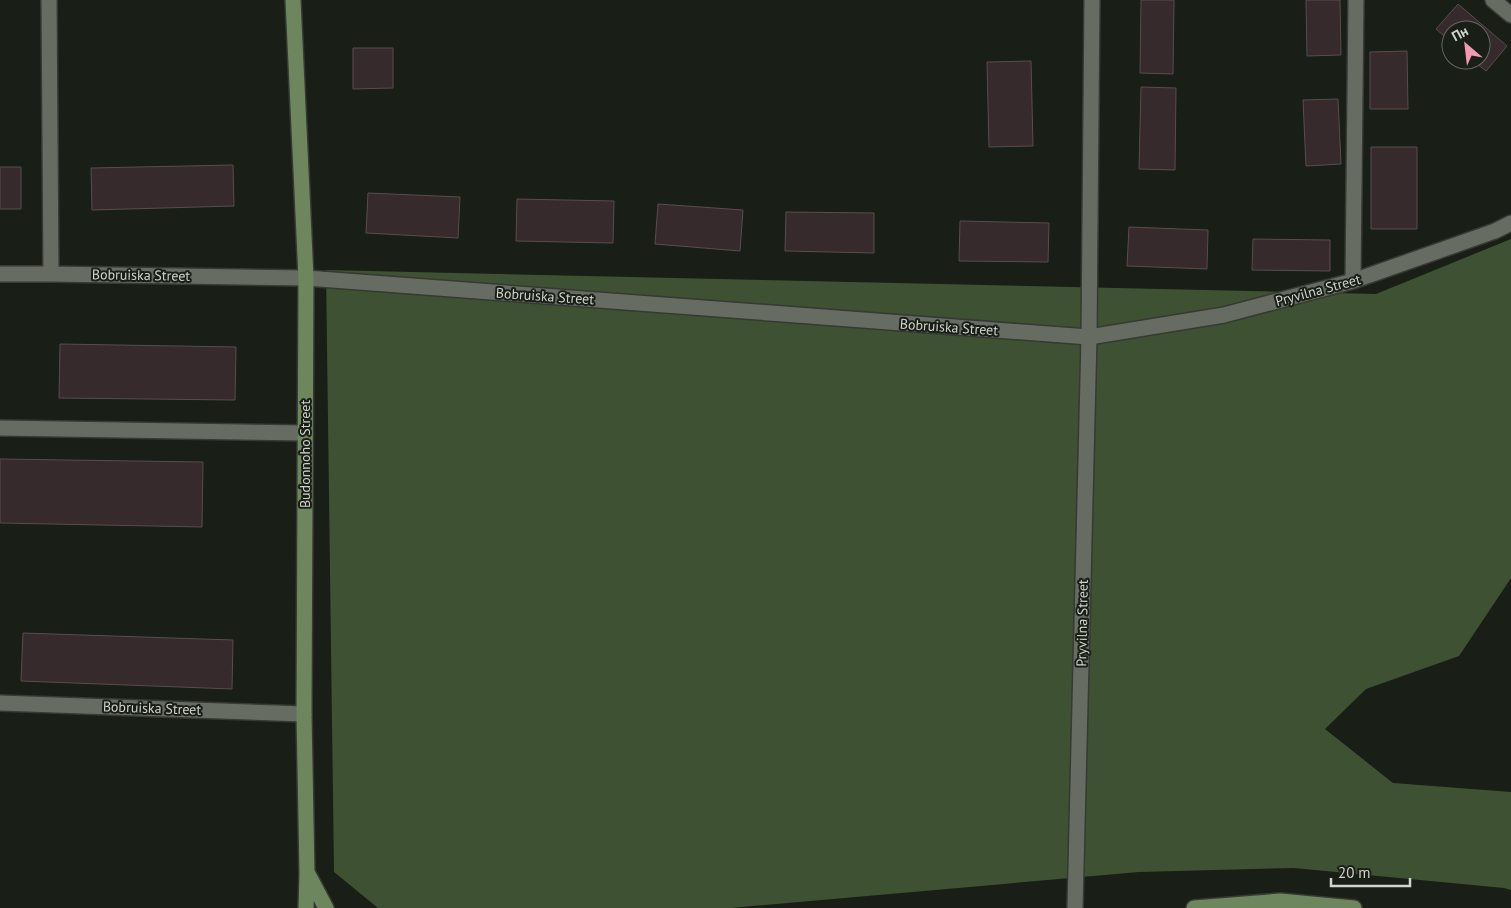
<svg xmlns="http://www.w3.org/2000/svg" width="1511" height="908" viewBox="0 0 1511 908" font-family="'PT Sans',sans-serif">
<rect width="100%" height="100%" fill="#191e16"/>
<path fill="#3f5133" d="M 1511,239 L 1511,578 L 1459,656 L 1366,689 L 1325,729 L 1393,783 L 1511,792 L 1511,890 L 1504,888 L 1294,868 L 1139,872 L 731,908 L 378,908 L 334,872 L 326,270 L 1376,294 Z"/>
<path fill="#362a2d" stroke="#594c4f" d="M 1141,0 L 1174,0 L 1173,74 L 1140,73 Z
M 1306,0 L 1340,0 L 1341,55 L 1307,56 Z
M 1458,4 L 1507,46 L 1486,71 L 1472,60 L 1481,60 L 1481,30 L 1451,30 L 1451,42 L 1436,29 Z
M 353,48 L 393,48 L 393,88 L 353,89 Z
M 1407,51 L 1408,109 L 1370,109 L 1370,52 Z
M 1031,61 L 1033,146 L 989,147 L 987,62 Z
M 1141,87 L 1176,88 L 1175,170 L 1139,169 Z
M 1338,99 L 1341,164 L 1306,166 L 1303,100 Z
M 1371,147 L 1417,147 L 1417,229 L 1371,229 Z
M 233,165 L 234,206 L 92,210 L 91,168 Z
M 0,167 L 21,167 L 21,209 L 0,209 Z
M 368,193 L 460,197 L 458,238 L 366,233 Z
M 517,199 L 614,201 L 613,243 L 516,241 Z
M 658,204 L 743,210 L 740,251 L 655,244 Z
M 786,212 L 874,213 L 874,253 L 785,251 Z
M 960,221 L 1049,223 L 1048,262 L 959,261 Z
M 1129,227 L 1208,230 L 1207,269 L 1127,266 Z
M 1253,239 L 1330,240 L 1330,271 L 1252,270 Z
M 60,344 L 236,347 L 235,400 L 59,398 Z
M 0,459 L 203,462 L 202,527 L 0,523 Z
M 23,633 L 233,640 L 232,689 L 21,681 Z"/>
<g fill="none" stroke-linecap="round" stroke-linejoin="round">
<defs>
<path id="minor" d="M 49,0 L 51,274
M 1493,0 L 1511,15
M 0,274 L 51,274 L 306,278 L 1089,337 L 1224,315 L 1353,281 L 1495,231 L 1511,223
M 1353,281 L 1356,0
M 0,428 L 305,433
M 0,703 L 304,714
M 1075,908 L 1089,337 L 1092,0"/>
<path id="major" d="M 293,0 L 306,278 L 304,714 L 307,874 L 306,908
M 308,874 L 326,908
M 1194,908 L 1280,901 L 1354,908"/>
</defs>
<use href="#minor" stroke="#363934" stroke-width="18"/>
<use href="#major" stroke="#363934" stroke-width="18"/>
<use href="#minor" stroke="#666c62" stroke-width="15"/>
<use href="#major" stroke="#6d865e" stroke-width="15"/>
</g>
<g text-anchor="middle" stroke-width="4" stroke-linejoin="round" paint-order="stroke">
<g font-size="14" fill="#d0d4ce" stroke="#191e16">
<text transform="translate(141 275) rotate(1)" y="5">Bobruiska Street</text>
<text transform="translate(1318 290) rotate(-15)" y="5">Pryvilna Street</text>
<text transform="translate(545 296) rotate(4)" y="5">Bobruiska Street</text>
<text transform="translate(949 327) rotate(4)" y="5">Bobruiska Street</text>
<text transform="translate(305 454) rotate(-90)" y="5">Budonnoho Street</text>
<text transform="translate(1082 623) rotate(-89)" y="5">Pryvilna Street</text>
<text transform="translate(152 708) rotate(2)" y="5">Bobruiska Street</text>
</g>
</g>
<g transform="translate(1466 45) rotate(332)"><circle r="24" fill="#191e16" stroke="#626760"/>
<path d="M0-4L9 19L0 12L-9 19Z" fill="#f19ab2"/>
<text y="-8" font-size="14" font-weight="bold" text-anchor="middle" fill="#d0d4ce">Пн</text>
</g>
<path d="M1331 878v8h79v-8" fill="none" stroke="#d0d4ce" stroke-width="2.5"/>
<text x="1338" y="878" font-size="15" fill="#d0d4ce" stroke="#191e16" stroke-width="4" paint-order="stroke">20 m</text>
</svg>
